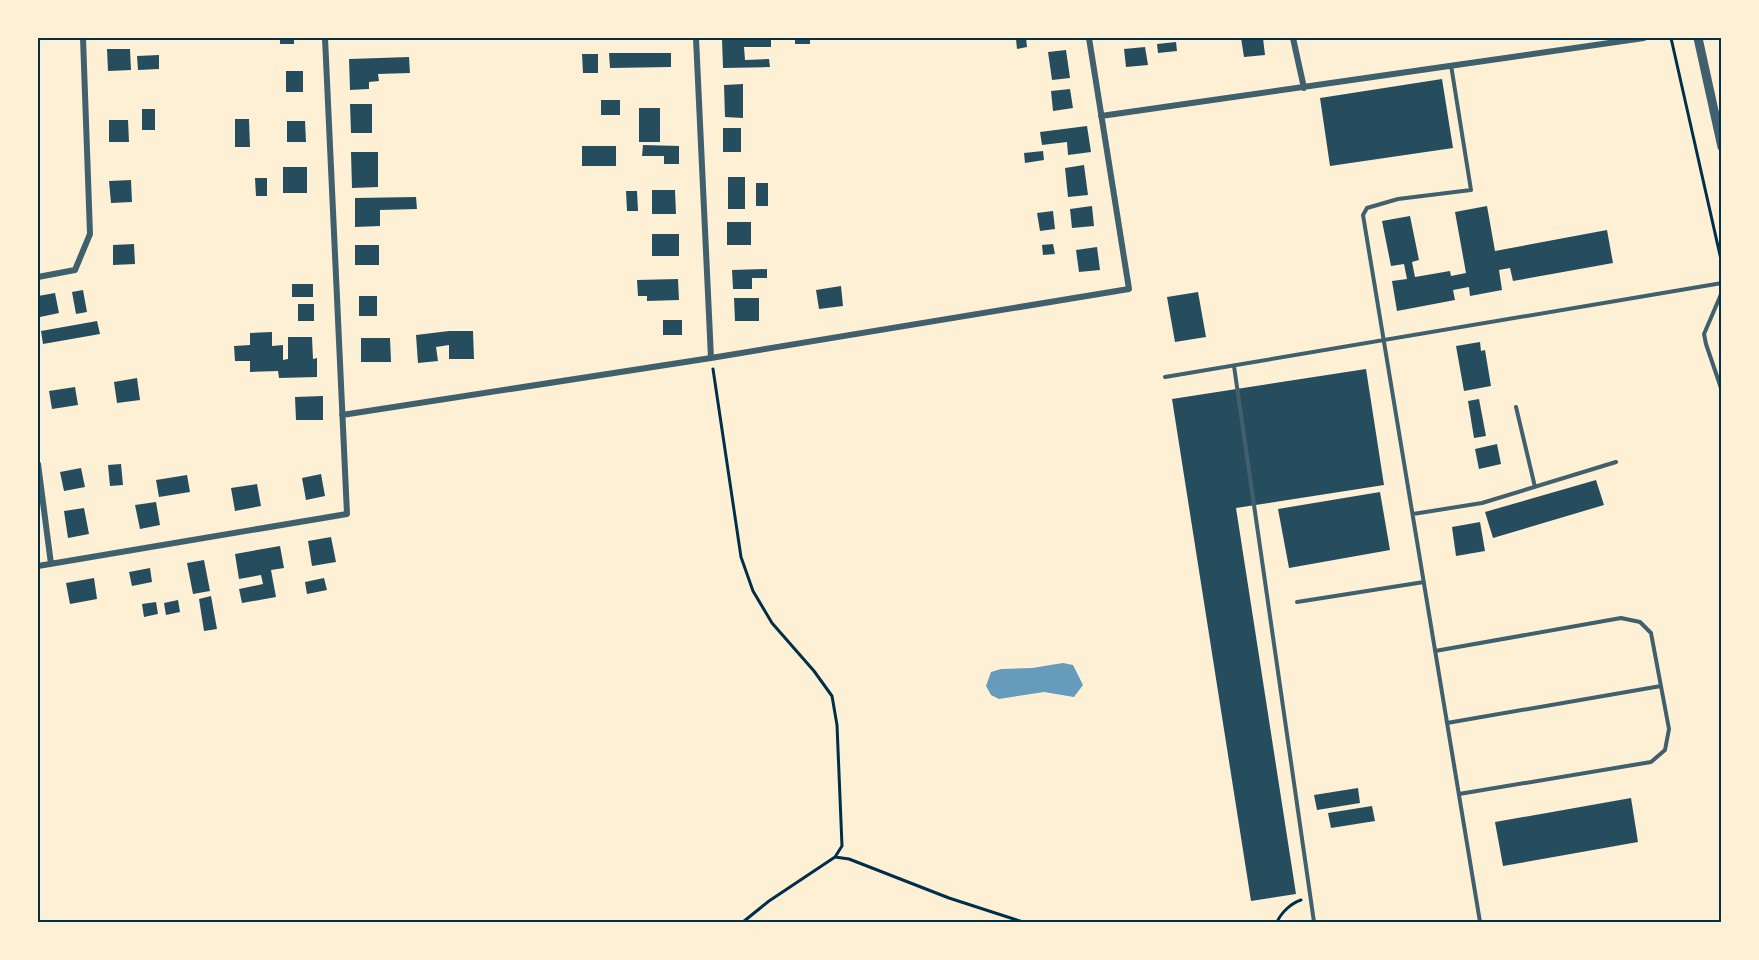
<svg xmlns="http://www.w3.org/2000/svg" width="1759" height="960" viewBox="0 0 1759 960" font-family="Barlow,sans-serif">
<rect width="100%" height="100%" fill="#fdf0d5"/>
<path fill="#669bbc" d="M 1063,663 L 1073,665 L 1083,685 L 1074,697 L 1044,692 L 999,699 L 991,695 L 986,686 L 991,672 L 1001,669 L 1032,668 Z"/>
<path fill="#264d5e" d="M 280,38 L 294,38 L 294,44 L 280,44 Z
M 771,38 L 771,47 L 744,47 L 745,60 L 769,59 L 770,67 L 723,68 L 722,39 Z
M 795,38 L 810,38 L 810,44 L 795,44 Z
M 1026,38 L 1027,47 L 1017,49 L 1016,39 Z
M 1241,38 L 1263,38 L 1265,55 L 1244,57 Z
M 1176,42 L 1177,51 L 1158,53 L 1157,44 Z
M 1145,47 L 1148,65 L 1126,67 L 1124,49 Z
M 107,49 L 130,49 L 131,70 L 108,71 Z
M 1066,50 L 1070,78 L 1052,80 L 1048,52 Z
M 609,53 L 671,53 L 671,67 L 610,68 Z
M 582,54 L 598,54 L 598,73 L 583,73 Z
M 159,55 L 159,69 L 138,70 L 137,56 Z
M 409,57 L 410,73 L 378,74 L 379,81 L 369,82 L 369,89 L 350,90 L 349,59 Z
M 286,71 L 303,71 L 303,92 L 286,92 Z
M 1442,79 L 1453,148 L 1330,166 L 1320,98 Z
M 743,84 L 743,118 L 725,117 L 724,85 Z
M 1070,89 L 1073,108 L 1053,111 L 1051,91 Z
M 601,100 L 620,100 L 620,115 L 601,115 Z
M 350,104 L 372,104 L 372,133 L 351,133 Z
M 639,108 L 660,108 L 660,142 L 639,142 Z
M 142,109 L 155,109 L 155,130 L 142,130 Z
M 235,119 L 249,119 L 250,147 L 235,147 Z
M 109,120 L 128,120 L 129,142 L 109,142 Z
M 287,121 L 305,121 L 306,142 L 287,142 Z
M 1087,126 L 1091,152 L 1068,155 L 1067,142 L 1042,145 L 1040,132 Z
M 723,128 L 741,128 L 741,152 L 723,152 Z
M 643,145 L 679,146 L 679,164 L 664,164 L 664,156 L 642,156 Z
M 582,146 L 616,146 L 616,166 L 582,166 Z
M 1043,151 L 1044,160 L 1025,163 L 1024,153 Z
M 351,152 L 378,152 L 378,187 L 352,188 Z
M 1084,165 L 1088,195 L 1068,197 L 1065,168 Z
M 283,167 L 307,167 L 307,193 L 283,193 Z
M 728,177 L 745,177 L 745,209 L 728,209 Z
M 255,178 L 267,178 L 267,196 L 256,196 Z
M 131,180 L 132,202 L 111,203 L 109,181 Z
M 756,183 L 768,183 L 768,206 L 756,206 Z
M 652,190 L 675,190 L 676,214 L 652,214 Z
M 626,191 L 637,191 L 638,211 L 627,211 Z
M 416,197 L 417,209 L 380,210 L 380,226 L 355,227 L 355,198 Z
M 1092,206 L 1094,226 L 1072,228 L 1070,209 Z
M 1487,206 L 1495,251 L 1607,230 L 1613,263 L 1513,281 L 1510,268 L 1499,270 L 1502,290 L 1470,296 L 1469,287 L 1453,290 L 1455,300 L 1397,311 L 1392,281 L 1407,279 L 1404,264 L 1391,266 L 1382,221 L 1410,216 L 1419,260 L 1412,262 L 1415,277 L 1450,271 L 1451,276 L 1466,273 L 1455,212 Z
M 1053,211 L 1055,229 L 1040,231 L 1037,213 Z
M 727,222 L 751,222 L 751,245 L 727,245 Z
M 652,234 L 679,234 L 679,256 L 652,256 Z
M 134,244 L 135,264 L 113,265 L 113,245 Z
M 1053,244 L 1055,254 L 1043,255 L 1042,245 Z
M 355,245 L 379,245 L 379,265 L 355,265 Z
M 1097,247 L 1100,270 L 1079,272 L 1076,250 Z
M 767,269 L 767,278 L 752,278 L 752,289 L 733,289 L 732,270 Z
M 678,279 L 679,300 L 647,301 L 647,296 L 638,296 L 637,280 Z
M 292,284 L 313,284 L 313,297 L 292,297 Z
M 841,286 L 843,306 L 819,309 L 816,290 Z
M 83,290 L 87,312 L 76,314 L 72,292 Z
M 1198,292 L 1206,337 L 1175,342 L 1167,297 Z
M 55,293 L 59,313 L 40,317 L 38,296 Z
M 359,296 L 377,296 L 377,316 L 359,316 Z
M 734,298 L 759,298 L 759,321 L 735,321 Z
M 298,304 L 314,304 L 314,321 L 298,321 Z
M 663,320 L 682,320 L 682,335 L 663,335 Z
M 97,321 L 100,334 L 43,344 L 41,331 Z
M 449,331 L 473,331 L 474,359 L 449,359 L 449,345 L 436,347 L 438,361 L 418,363 L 416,335 Z
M 272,332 L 272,346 L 283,345 L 283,360 L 288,359 L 288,337 L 312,337 L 313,359 L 317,358 L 317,377 L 279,378 L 278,371 L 250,372 L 250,361 L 235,361 L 234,346 L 250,345 L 250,333 Z
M 361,338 L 390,338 L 391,362 L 361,362 Z
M 1480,342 L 1481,351 L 1485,350 L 1491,386 L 1464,391 L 1456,346 Z
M 1366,369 L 1384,485 L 1236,508 L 1296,894 L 1251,901 L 1172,399 Z
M 137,378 L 140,400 L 117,403 L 114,382 Z
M 75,387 L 78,405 L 52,409 L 49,391 Z
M 323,396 L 323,420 L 296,420 L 295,397 Z
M 1479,399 L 1486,436 L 1474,438 L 1468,401 Z
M 1497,444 L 1501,464 L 1479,469 L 1475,449 Z
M 121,464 L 123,485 L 110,486 L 108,465 Z
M 81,468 L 85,487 L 64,491 L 60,472 Z
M 321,474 L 325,496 L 306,500 L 302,478 Z
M 187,475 L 190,492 L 159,497 L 156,480 Z
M 1596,480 L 1604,505 L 1493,538 L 1485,512 Z
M 257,484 L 261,506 L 235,511 L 231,488 Z
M 1380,492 L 1390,550 L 1289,568 L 1278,509 Z
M 156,502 L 160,525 L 140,529 L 135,505 Z
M 84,508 L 89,534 L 68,538 L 64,511 Z
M 1480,522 L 1485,551 L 1456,556 L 1452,527 Z
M 331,537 L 336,562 L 312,566 L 308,541 Z
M 280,546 L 284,568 L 271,570 L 276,597 L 242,603 L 239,589 L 263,584 L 261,575 L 239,579 L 235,554 Z
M 204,560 L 210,591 L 193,594 L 187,563 Z
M 150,568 L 152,582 L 132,586 L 129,572 Z
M 94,578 L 97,599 L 70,604 L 66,583 Z
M 324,578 L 327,590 L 307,594 L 305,582 Z
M 211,596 L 217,629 L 204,631 L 199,599 Z
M 178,600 L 180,612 L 166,615 L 164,603 Z
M 156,602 L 158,614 L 144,617 L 142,604 Z
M 1358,788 L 1360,803 L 1317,810 L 1314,795 Z
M 1631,798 L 1638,842 L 1503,866 L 1495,822 Z
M 1372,806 L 1375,821 L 1331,828 L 1328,813 Z"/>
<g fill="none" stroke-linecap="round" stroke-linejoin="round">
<path stroke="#003049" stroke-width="3" d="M 1671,38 L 1722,264
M 713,369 L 741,557 L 753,591 L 772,623 L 814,671 L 832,696 L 837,725 L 842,846 L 835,857 L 769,901 L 743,922
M 835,857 L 849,859 L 949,898 L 1023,922
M 1277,922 C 1281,913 1291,903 1301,900"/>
<path stroke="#3f606c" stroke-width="4" d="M 1451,65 L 1471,190 L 1398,199 L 1367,208 L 1363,215 L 1480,922
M 1722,292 L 1704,334 L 1706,344 L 1722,391
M 1234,366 L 1314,922
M 1165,377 L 1722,283
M 1516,407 L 1535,487
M 1413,514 L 1482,503 L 1616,462
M 1297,602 L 1424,582
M 1435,651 L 1621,618 L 1640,622 L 1651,633 L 1669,729 L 1665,750 L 1651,762 L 1459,794
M 1447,723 L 1661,686"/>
<path stroke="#3f606c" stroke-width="6" d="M 696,38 L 711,358
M 1293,38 L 1304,88
M 1101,116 C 1282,91 1463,63 1644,38
M 38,277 L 75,270 L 90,234 L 83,38
M 342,415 L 711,358 L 1129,289 L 1089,38
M 38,464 L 51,564
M 38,566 L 347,514 L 325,38"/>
<path stroke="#3f606c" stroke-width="9" d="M 1698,38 L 1722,147"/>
</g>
<rect width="1759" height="960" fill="none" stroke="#fdf0d5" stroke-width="78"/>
<rect x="39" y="39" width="1681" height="882" fill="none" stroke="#003049" stroke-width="2"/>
</svg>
